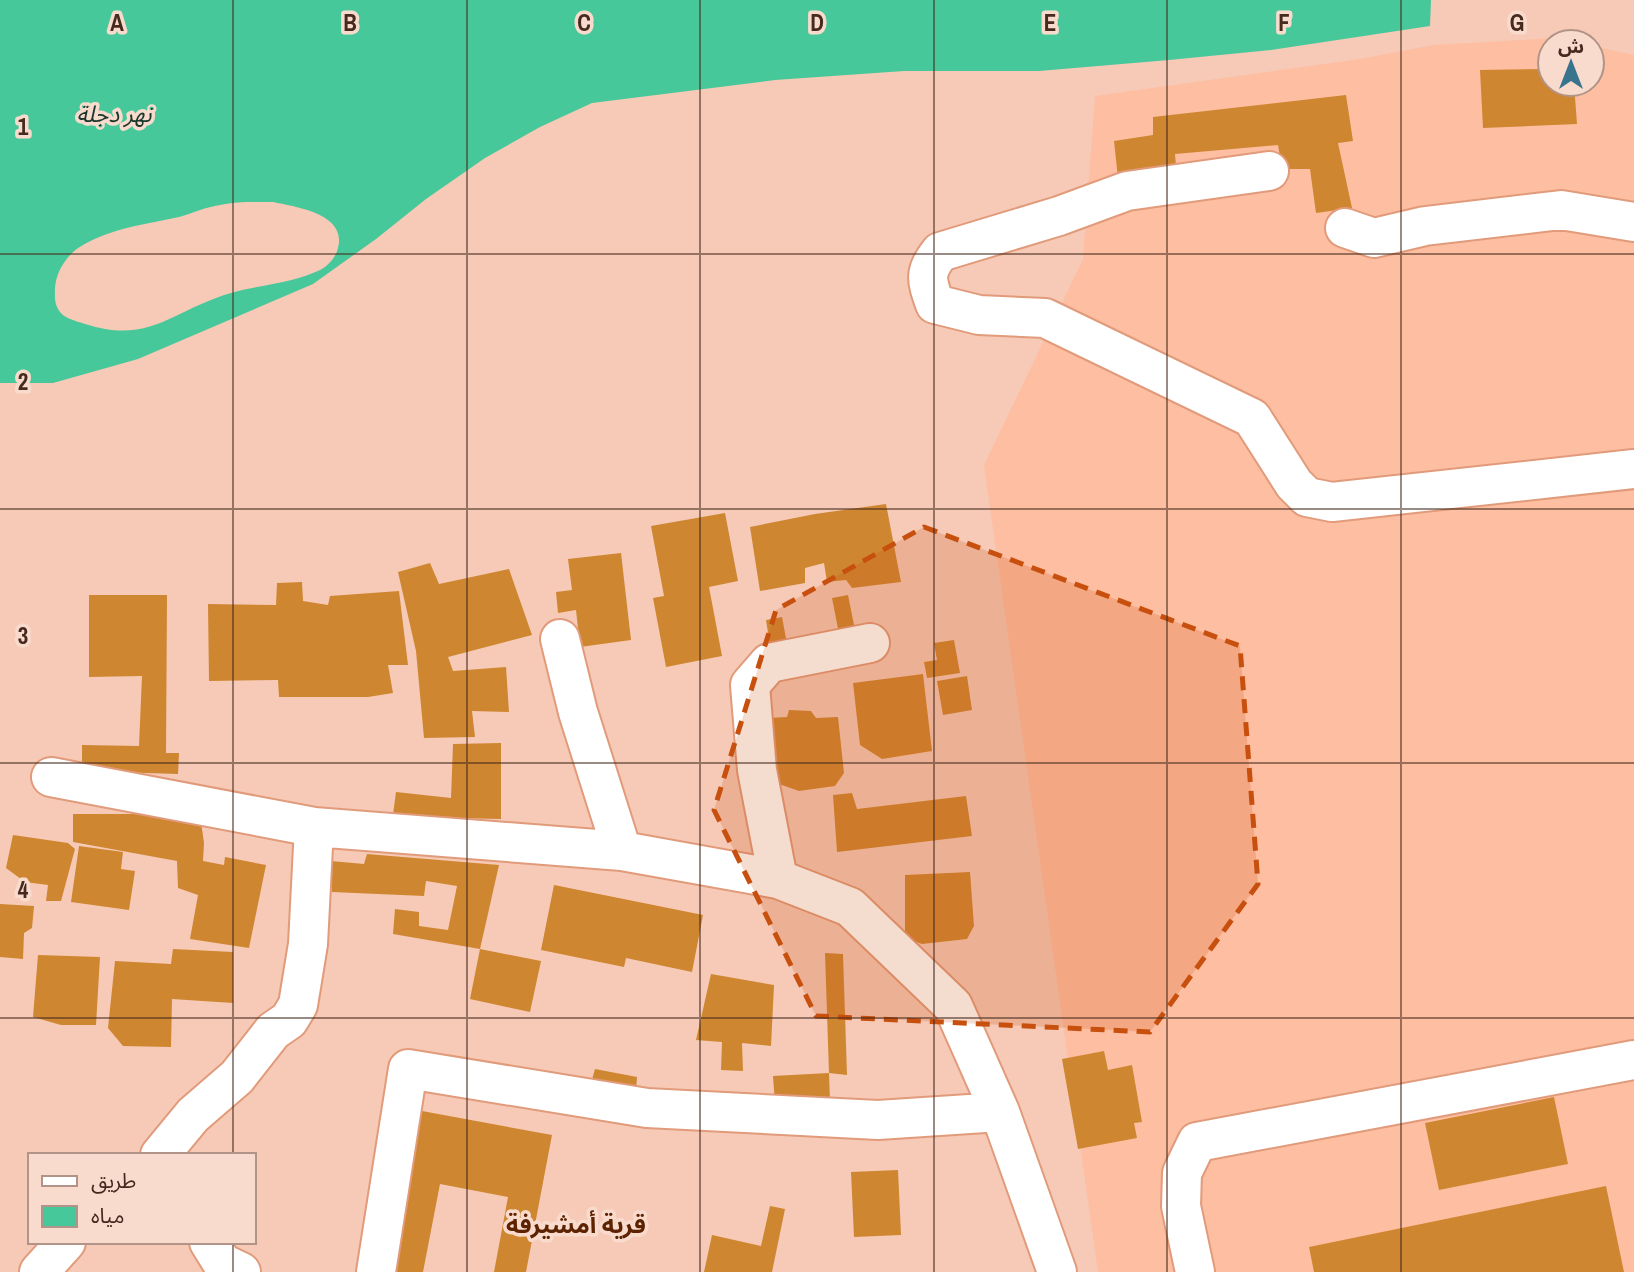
<svg xmlns="http://www.w3.org/2000/svg" width="1634" height="1272" viewBox="0 0 1634 1272" font-family="'Archivo Narrow','Noto Sans Arabic',sans-serif">
<rect width="100%" height="100%" fill="#f6cab6"/>
<path fill="#febea1" d="M 1557,38 L 1573,42 L 1550,42 L 1550,84 L 1592,84 L 1592,46 L 1634,55 L 1634,1272 L 1098,1272 L 984,465 L 1083,259 L 1095,96 L 1360,59 L 1433,45 Z"/>
<path fill="#47c89a" fill-rule="evenodd" d="M 0,0 L 1431,0 L 1430,26 L 1271,50 L 1169,60 L 1039,71 L 904,71 L 775,80 L 592,103 L 540,127 L 485,158 L 426,199 L 376,239 L 313,284 L 138,359 L 53,383 L 0,383 ZM 273,202 C 297,207 347,214 338,248 C 335,260 325,269 313,273 C 287,284 258,285 231,293 C 172,310 151,345 85,324 C 76,321 62,318 58,309 C 54,302 55,295 55,288 C 56,271 68,253 83,245 C 112,228 147,224 179,217 C 193,213 206,207 220,205 C 237,201 256,202 273,202 Z"/>
<path fill="#cf8631" d="M 1550,69 L 1550,84 L 1574,84 L 1577,124 L 1483,128 L 1480,70 Z
M 1346,95 L 1353,141 L 1338,143 L 1352,208 L 1316,213 L 1310,169 L 1282,169 L 1278,145 L 1175,154 L 1176,166 L 1118,178 L 1114,141 L 1153,135 L 1153,117 Z
M 886,504 L 901,582 L 852,588 L 846,580 L 827,582 L 824,563 L 805,568 L 805,583 L 760,591 L 750,527 L 815,514 Z
M 725,513 L 738,581 L 709,587 L 722,656 L 666,667 L 653,598 L 664,596 L 651,526 Z
M 621,553 L 631,640 L 580,647 L 576,610 L 558,613 L 556,592 L 572,590 L 568,559 Z
M 430,563 L 439,584 L 509,569 L 532,635 L 448,657 L 453,671 L 506,667 L 509,712 L 472,711 L 475,737 L 424,738 L 416,651 L 398,572 Z
M 302,582 L 303,601 L 328,605 L 330,596 L 399,591 L 408,665 L 388,665 L 393,693 L 368,697 L 279,697 L 278,680 L 209,681 L 208,604 L 276,605 L 277,583 Z
M 89,595 L 167,595 L 166,753 L 179,753 L 178,774 L 82,771 L 82,745 L 139,746 L 142,676 L 89,677 Z
M 848,595 L 856,635 L 840,639 L 832,598 Z
M 782,617 L 788,649 L 771,652 L 766,620 Z
M 954,640 L 960,673 L 927,678 L 924,662 L 937,660 L 934,643 Z
M 923,674 L 932,751 L 882,759 L 860,745 L 853,683 Z
M 967,676 L 972,710 L 943,715 L 937,681 Z
M 789,710 L 811,711 L 816,718 L 838,717 L 844,773 L 835,786 L 799,791 L 776,783 L 768,718 L 787,717 Z
M 501,743 L 501,819 L 456,818 L 456,829 L 392,822 L 396,792 L 451,798 L 453,744 Z
M 852,793 L 857,809 L 966,796 L 972,836 L 837,852 L 833,795 Z
M 73,814 L 143,814 L 201,822 L 204,843 L 203,861 L 224,865 L 225,857 L 266,865 L 249,948 L 190,939 L 198,895 L 178,888 L 177,861 L 73,842 Z
M 13,835 L 68,843 L 75,849 L 61,901 L 46,901 L 48,885 L 25,882 L 6,868 Z
M 79,846 L 123,852 L 121,869 L 135,871 L 129,910 L 71,902 Z
M 367,854 L 499,865 L 480,949 L 541,961 L 530,1012 L 470,999 L 480,949 L 393,934 L 395,909 L 419,912 L 419,926 L 448,930 L 457,886 L 426,881 L 424,896 L 332,892 L 331,861 L 364,864 Z
M 970,872 L 974,926 L 967,939 L 922,944 L 905,938 L 905,875 Z
M 554,885 L 703,915 L 692,972 L 626,958 L 624,967 L 541,950 Z
M 0,904 L 34,906 L 32,928 L 24,933 L 23,959 L 0,957 Z
M 173,949 L 233,952 L 233,1003 L 172,999 L 171,1047 L 123,1046 L 108,1028 L 115,961 L 171,964 Z
M 825,953 L 843,954 L 847,1075 L 829,1073 Z
M 38,955 L 100,957 L 96,1025 L 61,1025 L 33,1017 Z
M 711,974 L 774,985 L 771,1046 L 742,1043 L 743,1071 L 721,1070 L 722,1042 L 696,1040 Z
M 1104,1051 L 1108,1070 L 1132,1065 L 1142,1122 L 1134,1123 L 1137,1138 L 1078,1149 L 1062,1059 Z
M 595,1069 L 637,1077 L 636,1091 L 591,1083 Z
M 829,1073 L 830,1101 L 775,1104 L 773,1076 Z
M 1554,1097 L 1568,1164 L 1439,1190 L 1425,1123 Z
M 422,1111 L 552,1135 L 526,1272 L 494,1272 L 508,1197 L 440,1184 L 423,1272 L 391,1272 Z
M 898,1170 L 901,1235 L 854,1237 L 851,1172 Z
M 1606,1186 L 1624,1272 L 1314,1272 L 1309,1247 Z
M 770,1206 L 785,1209 L 772,1272 L 704,1272 L 712,1235 L 761,1246 Z"/>
<g fill="none" stroke-linecap="round" stroke-linejoin="round">
<defs>
<path id="minor" d="M 1269,171 L 1127,191 L 1059,216 L 940,252 C 924,273 926,279 935,304 L 979,315 L 1045,318 L 1252,418 L 1294,484 L 1307,497 L 1332,502 L 1634,469
M 1345,228 L 1374,238 L 1425,226 L 1561,210 L 1634,222
M 560,639 L 578,712 L 622,851
M 51,777 L 314,827
M 778,879 L 757,770 L 750,685 L 769,663 L 870,643
M 160,1155 L 193,1115 L 237,1077 L 273,1031 L 289,1020 L 298,1005 L 308,944 L 314,827 L 622,851 L 778,879 L 850,907 L 953,1006 L 1000,1112 L 1057,1272
M 209,1242 L 222,1263 L 241,1272
M 39,1272 L 66,1242
M 376,1272 L 408,1069 L 647,1108 L 878,1120 L 1000,1112
M 1195,1272 L 1181,1206 L 1182,1173 L 1197,1142 L 1634,1060"/>
</defs>
<use href="#minor" stroke="#e19b7b" stroke-width="42"/>
<use href="#minor" stroke="#fff" stroke-width="38"/>
</g>
<path fill="#c8500f" fill-opacity="0.2" stroke="#c8500f" stroke-width="5" stroke-dasharray="14 9" stroke-linejoin="round" d="M 924,527 L 1240,646 L 1258,884 L 1150,1032 L 816,1016 L 714,810 L 776,610 Z"/>
<path fill="none" stroke="#462a1d" stroke-width="2" stroke-opacity="0.55" d="M 233,0 L 233,1155M 467,0 L 467,1272M 700,0 L 700,1272M 934,0 L 934,1272M 1167,0 L 1167,1272M 1401,0 L 1401,1272M 0,254 L 1634,254M 0,509 L 1634,509M 0,763 L 1634,763M 0,1018 L 1634,1018M 233,1242 L 233,1272"/>
<g text-anchor="middle" stroke-width="7" stroke-linejoin="round" paint-order="stroke">
<g font-size="23" font-style="italic" fill="#1b362b" stroke="#f9dbce">
<text x="114" y="122">نهر دجلة</text>
</g>
<g font-size="24" font-weight="bold" fill="#5d2300" stroke="#f9dbce">
<text x="576" y="1233">قرية أمشيرفة</text>
</g>
</g>
<g font-size="23" text-anchor="middle" font-weight="bold" fill="#462a1d" stroke="#f9dbce" stroke-width="7" stroke-linejoin="round" paint-order="stroke">
<text x="117" y="31">A</text>
<text x="350" y="31">B</text>
<text x="584" y="31">C</text>
<text x="817" y="31">D</text>
<text x="1050" y="31">E</text>
<text x="1284" y="31">F</text>
<text x="1517" y="31">G</text>
<text x="23" y="135">1</text>
<text x="23" y="390">2</text>
<text x="23" y="644">3</text>
<text x="23" y="898">4</text>
</g>
<rect x="28" y="1153" width="228" height="91" fill="#f9dbce" stroke="#b19487" stroke-width="2"/>
<rect x="42" y="1176" width="35" height="10" fill="#ffffff" stroke="#b19487" stroke-width="2"/>
<text x="91" y="1188" font-size="21" fill="#462a1d">طريق</text>
<rect x="42" y="1206" width="35" height="21" fill="#47c89a" stroke="#b19487" stroke-width="2"/>
<text x="91" y="1223" font-size="21" fill="#462a1d">مياه</text>
<g transform="translate(1571 63)"><circle r="33" fill="#f9dbce" stroke="#b19487" stroke-width="2"/>
<path d="M0-5L12 26L0 18L-12 26Z" fill="#38748b"/>
<text y="-10" font-size="19" font-weight="bold" text-anchor="middle" fill="#462a1d">ش</text>
</g>
</svg>
